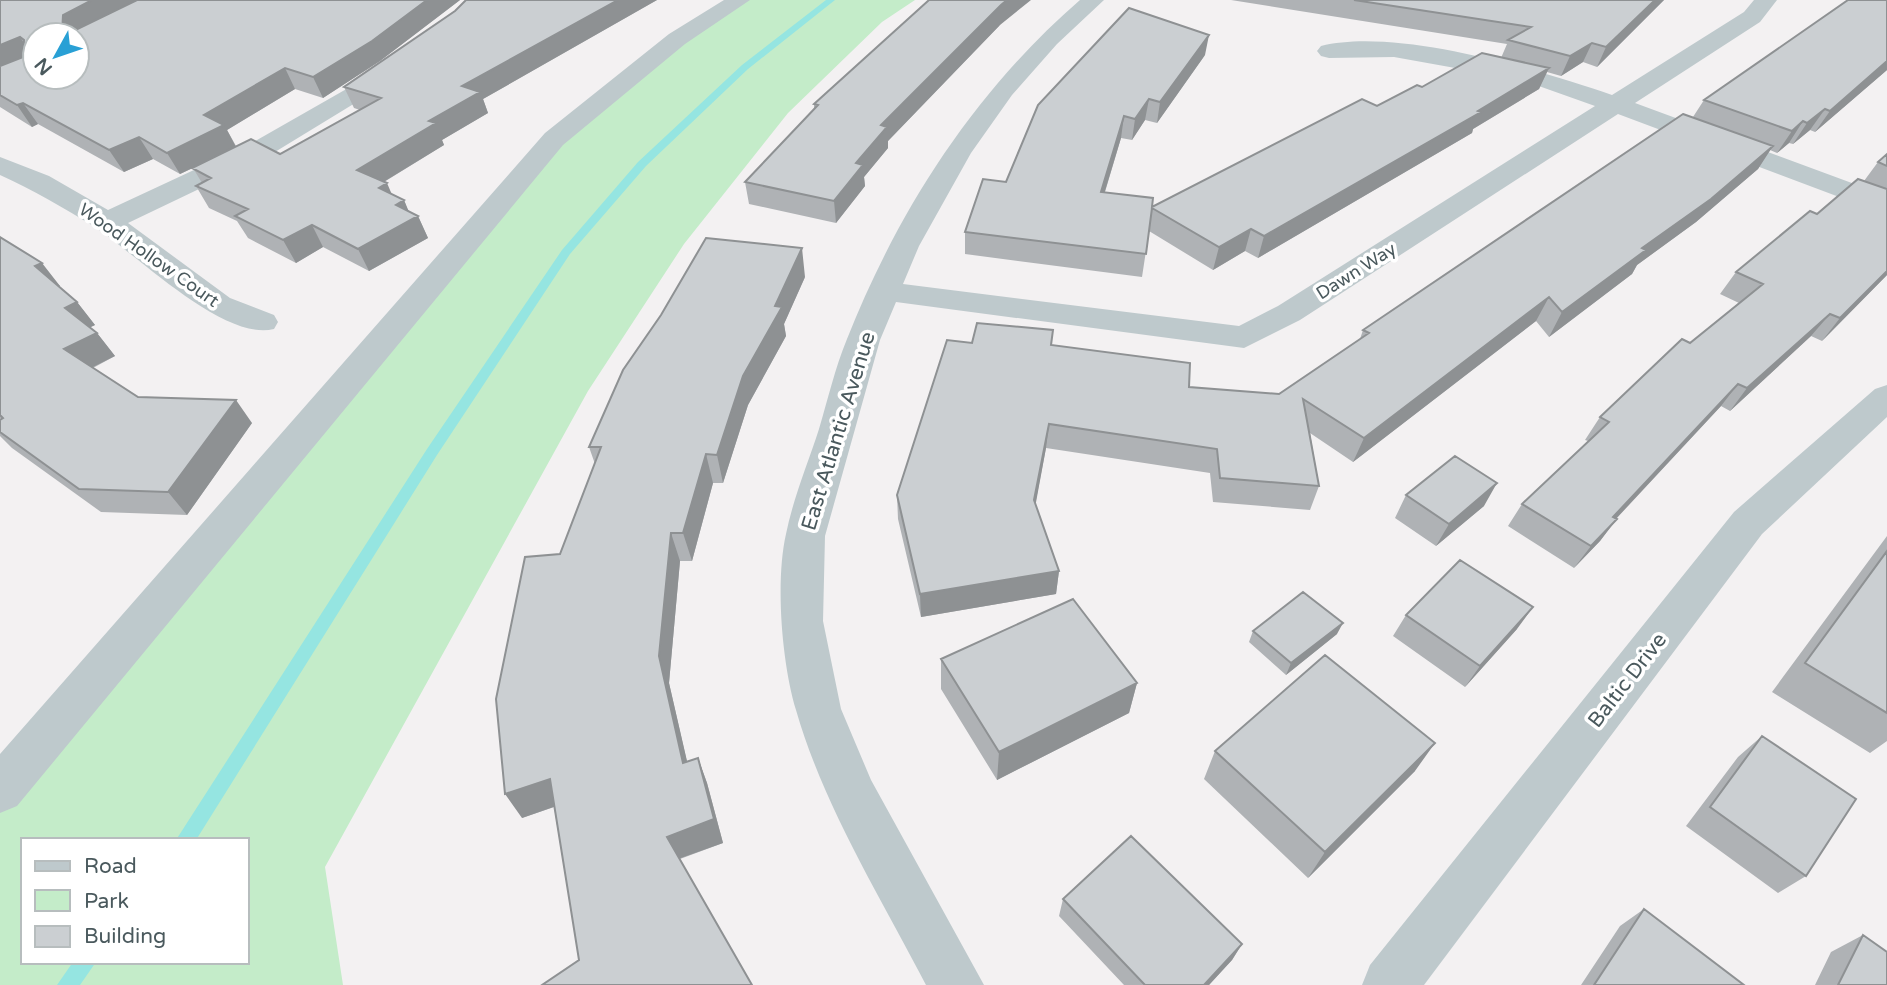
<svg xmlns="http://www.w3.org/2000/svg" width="1887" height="985" viewBox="0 0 1887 985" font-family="'Varela Round',sans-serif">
<rect width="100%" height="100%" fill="#f3f1f2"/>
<path fill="#c4ecc9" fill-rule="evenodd" d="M 727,0 L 915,0 L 882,22 L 788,113 L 684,244 L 588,391 L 325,867 L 343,985 L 0,985 L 0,760 L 518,165 ZM 23,840 L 247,840 L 247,962 L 23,962 Z"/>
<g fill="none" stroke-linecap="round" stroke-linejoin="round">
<path fill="#95e5e1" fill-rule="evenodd" d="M 826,0 L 835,0 L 748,69 L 646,166 L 570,254 L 437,455 L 196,840 L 176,840 L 427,449 L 562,250 L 638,162 L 742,65 Z
M 73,962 L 96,962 L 80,985 L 57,985 Z"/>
<path fill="#bec9cc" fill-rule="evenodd" d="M 724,0 L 750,0 L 685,44 L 563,145 L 17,806 L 0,813 L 0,754 L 545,133 L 669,34 Z
M 1080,0 L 1104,0 L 1057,44 L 1012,95 L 971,153 L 919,246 L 903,284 L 1239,326 L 1278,306 L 1595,106 L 1522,80 L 1394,57 L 1329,58 L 1321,56 L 1317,51 L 1321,46 C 1396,27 1539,70 1612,95 L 1744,12 L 1754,0 L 1777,0 L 1760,22 L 1635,103 L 1887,196 L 1887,215 L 1618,114 L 1300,320 L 1244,348 L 896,302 L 880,340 L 825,536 L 823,621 L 841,709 L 871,780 L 984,985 L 926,985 C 880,896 824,807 796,710 C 782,664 775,582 786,534 C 793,499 808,463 819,429 C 828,399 835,368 847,339 C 898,210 975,91 1080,0 Z
M 392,63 L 401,65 L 404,70 L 401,75 L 270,155 L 128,223 L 230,298 L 274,315 L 278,322 L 274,329 C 224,342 136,254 95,227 C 64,208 33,190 0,175 L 0,157 L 49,176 L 108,210 L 252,143 Z
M 1887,385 L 1887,417 L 1762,534 L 1424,985 L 1362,985 L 1370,965 L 1734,512 L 1875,389 Z"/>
</g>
<path fill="#afb2b5" d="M 0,0 L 460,0 L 380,61 L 323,98 L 295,89 L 227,130 L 236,146 L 280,154 L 360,110 L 354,108 L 344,87 L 455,11 L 466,0 L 657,0 L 483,99 L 488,113 L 442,140 L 444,145 L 384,182 L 392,195 L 404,200 L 408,211 L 418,216 L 428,238 L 369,271 L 323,247 L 296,263 L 248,238 L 237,221 L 209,208 L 196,186 L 202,183 L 193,168 L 180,174 L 153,159 L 124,172 L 38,124 L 32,127 L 0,107 Z
M 1231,0 L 1664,0 L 1597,67 L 1583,62 L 1561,76 L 1547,72 L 1539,89 L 1473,129 L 1472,133 L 1258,258 L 1245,251 L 1213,270 L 1149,231 L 1142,277 L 965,254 L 965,232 L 1006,182 L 1205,55 L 1157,123 L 1145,120 L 1132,140 L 1121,138 L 1105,192 L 1152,207 L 1377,106 L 1422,87 L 1501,58 L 1507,44 Z
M 1887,0 L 1887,70 L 1815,132 L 1810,130 L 1793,144 L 1789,143 L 1777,153 L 1770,150 L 1758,169 L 1696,222 L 1637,265 L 1632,274 L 1549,337 L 1536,321 L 1353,462 L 1310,433 L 1319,486 L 1310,510 L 1213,502 L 1210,473 L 1046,448 L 1035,505 L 1059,571 L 1056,594 L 921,617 L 898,519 L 897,495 L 972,343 L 1051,345 L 1189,387 L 1279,394 L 1360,339 L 1363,330 L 1693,117 L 1704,100 Z
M 1000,25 L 888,141 L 888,148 L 864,177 L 865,186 L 836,223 L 749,204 L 745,182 L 814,110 L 814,104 Z
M 1887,154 L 1887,275 L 1822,341 L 1811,336 L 1730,411 L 1721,406 L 1616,519 L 1600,541 L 1574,568 L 1508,526 L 1522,504 L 1588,441 L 1585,440 L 1600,417 L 1739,303 L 1720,294 L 1736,272 L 1864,181 L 1878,162 Z
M 0,237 L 60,286 L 59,287 L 77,302 L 95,325 L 90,327 L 97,333 L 115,356 L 93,368 L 138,397 L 252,423 L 187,515 L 101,512 L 12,448 L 0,436 L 0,420 L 1,419 L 0,418 Z
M 805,277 L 784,324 L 786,336 L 748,405 L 723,483 L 713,483 L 692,561 L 680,561 L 669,683 L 687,762 L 698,758 L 707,783 L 723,843 L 680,859 L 579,960 L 554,807 L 522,818 L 560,554 L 595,464 L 589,447 Z
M 1406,495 L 1484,506 L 1436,546 L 1395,518 Z
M 1887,536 L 1887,741 L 1870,753 L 1772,692 Z
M 1406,615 L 1517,629 L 1465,687 L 1393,636 Z
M 1253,631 L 1337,634 L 1286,675 L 1249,642 Z
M 941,659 L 1137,683 L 1129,713 L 997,780 L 941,689 Z
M 1762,736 L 1806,876 L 1778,893 L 1686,826 L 1738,757 Z
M 1215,751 L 1415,771 L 1308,878 L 1204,779 Z
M 1063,899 L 1242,944 L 1232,960 L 1209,985 L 1124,985 L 1059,916 Z
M 1644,909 L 1744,985 L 1581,985 L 1620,926 Z
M 1863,935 L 1887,985 L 1815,985 L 1831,952 Z"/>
<path fill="#8e9193" d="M 92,0 L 141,0 L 76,35 L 62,35 L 63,15 Z
M 427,0 L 460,0 L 380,61 L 323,98 L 313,77 Z
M 618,0 L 657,0 L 483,99 L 488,113 L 442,140 L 444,145 L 367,192 L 357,170 L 429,121 L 462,86 Z
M 1007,0 L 1031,0 L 1000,25 L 888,141 L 888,148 L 864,177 L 865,186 L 836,223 L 834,201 L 856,163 L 881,125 L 1001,5 Z
M 1655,0 L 1664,0 L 1597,67 L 1606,47 Z
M 1209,35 L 1205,55 L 1157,123 L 1160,102 Z
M 20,37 L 34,58 L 0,71 L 0,45 Z
M 1592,43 L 1583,62 L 1561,76 L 1570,56 Z
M 1887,61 L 1887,70 L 1815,132 L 1830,111 Z
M 285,68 L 295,89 L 227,130 L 236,147 L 180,174 L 167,153 L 204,115 Z
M 1549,68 L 1539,89 L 1473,129 L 1472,133 L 1258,258 L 1264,236 Z
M 1149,99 L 1145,120 L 1132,140 L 1135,119 Z
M 23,103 L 38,124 L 32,127 L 17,105 Z
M 1825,109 L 1810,130 L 1793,144 L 1807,123 Z
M 1124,116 L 1121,138 L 1098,214 L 1101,192 Z
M 1803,121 L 1789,143 L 1777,153 L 1792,131 Z
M 139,137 L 153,159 L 124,172 L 109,150 Z
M 1773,146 L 1758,169 L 1696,222 L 1637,265 L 1632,274 L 1549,337 L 1562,312 L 1642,248 Z
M 387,183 L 396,204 L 404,200 L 412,219 L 418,216 L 428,238 L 369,271 L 358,249 L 379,188 Z
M 312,225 L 323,247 L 296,263 L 283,240 Z
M 1251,229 L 1245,251 L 1213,270 L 1219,247 Z
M 802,248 L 805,277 L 784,324 L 786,336 L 748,405 L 723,483 L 717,455 L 743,376 Z
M 42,263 L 60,286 L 53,289 L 35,266 Z
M 1887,271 L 1887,275 L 1822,341 L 1840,318 Z
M 1549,297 L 1536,321 L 1353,462 L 1364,438 Z
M 77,302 L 95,325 L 83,331 L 65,308 Z
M 1830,314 L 1811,336 L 1730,411 L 1747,388 Z
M 97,333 L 115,356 L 83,372 L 64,349 Z
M 1738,384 L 1721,406 L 1597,539 L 1613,517 Z
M 236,400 L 252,423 L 187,515 L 168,492 Z
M 1049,424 L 1046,448 L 1032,524 L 1034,500 Z
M 706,454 L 713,483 L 692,561 L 683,533 Z
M 1497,483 L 1484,506 L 1436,546 L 1449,524 Z
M 1617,519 L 1600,541 L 1574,568 L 1591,546 Z
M 671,533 L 680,561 L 669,683 L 693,787 L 683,763 L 659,656 Z
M 1059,571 L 1056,594 L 921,617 L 920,594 Z
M 1533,607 L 1517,629 L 1465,687 L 1480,666 Z
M 1343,623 L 1337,634 L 1286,675 L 1291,663 Z
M 1137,683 L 1129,713 L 997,780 L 999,752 Z
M 1435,743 L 1415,771 L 1308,878 L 1325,852 Z
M 698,758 L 707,783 L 723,843 L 678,859 L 667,837 Z
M 550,779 L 565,803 L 522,818 L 505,794 Z
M 1242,944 L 1232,960 L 1209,985 L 1204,985 Z"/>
<path fill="#cbcfd2" stroke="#8e9193" stroke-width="2" d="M 0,0 L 92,0 L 63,15 L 62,34 L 65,35 L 35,35 L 35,77 L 77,77 L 77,35 L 65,35 L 137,0 L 427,0 L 372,41 L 313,77 L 285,68 L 204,115 L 224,125 L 167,153 L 139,137 L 109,150 L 23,103 L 17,105 L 0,95 L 0,66 L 23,57 L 24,40 L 20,37 L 0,45 Z
M 466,0 L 618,0 L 462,86 L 480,92 L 429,121 L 436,123 L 357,170 L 387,183 L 379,188 L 404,200 L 396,205 L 418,216 L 358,249 L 312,225 L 283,240 L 235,216 L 248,209 L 196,186 L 211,178 L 192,168 L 251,139 L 280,154 L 381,98 L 344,87 L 455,11 Z
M 929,0 L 1007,0 L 1001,5 L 881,125 L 887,127 L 856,163 L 863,165 L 834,201 L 745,182 L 818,105 L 814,104 Z
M 1354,0 L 1655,0 L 1606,47 L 1592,43 L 1570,56 L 1508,40 L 1531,27 Z
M 1848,0 L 1887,0 L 1887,61 L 1830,111 L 1825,109 L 1807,123 L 1803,121 L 1792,131 L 1704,100 Z
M 1129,8 L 1209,35 L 1160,102 L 1149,99 L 1135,119 L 1124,116 L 1101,192 L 1153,198 L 1152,207 L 1362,99 L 1377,106 L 1417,85 L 1422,87 L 1482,53 L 1549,68 L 1478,111 L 1481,112 L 1264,236 L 1251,229 L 1219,247 L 1152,208 L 1146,254 L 965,232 L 983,179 L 1006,182 L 1038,105 Z
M 1683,114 L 1773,146 L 1711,199 L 1642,248 L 1646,250 L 1562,312 L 1549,297 L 1364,438 L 1303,399 L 1319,486 L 1220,478 L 1217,449 L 1049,424 L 1034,500 L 1059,571 L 920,594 L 897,495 L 947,340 L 972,343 L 977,323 L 1053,330 L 1051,345 L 1190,363 L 1189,387 L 1279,394 L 1369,333 L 1363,330 Z
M 1887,154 L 1887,166 L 1878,162 Z
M 1858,179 L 1887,189 L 1887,271 L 1840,318 L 1830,314 L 1747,388 L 1738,384 L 1613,517 L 1617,519 L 1591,546 L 1522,504 L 1609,422 L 1600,417 L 1682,339 L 1690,343 L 1763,284 L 1736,272 L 1810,211 L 1817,214 Z
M 0,237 L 42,263 L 35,266 L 77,302 L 65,308 L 97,333 L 64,349 L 138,397 L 236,400 L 168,492 L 79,489 L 0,432 L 0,420 L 3,418 L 0,415 Z
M 706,238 L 802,248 L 775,306 L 782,307 L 743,376 L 717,455 L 706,454 L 683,533 L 671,533 L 659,656 L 683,763 L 698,758 L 714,819 L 667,837 L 752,985 L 542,985 L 579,960 L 550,779 L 505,794 L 496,699 L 525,557 L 560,554 L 601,447 L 589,447 L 623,370 L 661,315 Z
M 1455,456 L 1497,483 L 1449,524 L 1406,495 Z
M 1887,551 L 1887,713 L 1805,663 Z
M 1460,560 L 1533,607 L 1480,666 L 1406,615 Z
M 1303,592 L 1343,623 L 1291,663 L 1253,631 Z
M 1073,599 L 1137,683 L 999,752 L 941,659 Z
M 1325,655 L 1435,743 L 1325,852 L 1215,751 Z
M 1762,736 L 1856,799 L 1806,876 L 1710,807 Z
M 1131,836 L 1242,944 L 1204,985 L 1145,985 L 1063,899 Z
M 1644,909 L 1744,985 L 1594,985 Z
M 1863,935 L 1887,952 L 1887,985 L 1838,985 Z"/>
<g text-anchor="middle" stroke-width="7" stroke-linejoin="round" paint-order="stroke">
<g font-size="18" fill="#4a595d" stroke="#fff">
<text transform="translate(149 255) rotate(35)" y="6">Wood Hollow Court</text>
<text transform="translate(1356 271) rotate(-32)" y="6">Dawn Way</text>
</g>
<g font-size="21" fill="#4a595d" stroke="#fff">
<text transform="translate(838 431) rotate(-73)" y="7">East Atlantic Avenue</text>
<text transform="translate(1627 680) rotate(-52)" y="7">Baltic Drive</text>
</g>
</g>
<rect x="21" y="838" width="228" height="126" fill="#ffffff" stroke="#b7bdbe" stroke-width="2"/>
<rect x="35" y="861" width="35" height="10" fill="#bec9cc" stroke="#b7bdbe" stroke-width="2"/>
<text x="84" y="873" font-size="21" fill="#4a595d">Road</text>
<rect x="35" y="890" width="35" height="21" fill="#c4ecc9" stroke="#b7bdbe" stroke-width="2"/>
<text x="84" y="908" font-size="21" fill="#4a595d">Park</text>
<rect x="35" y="926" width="35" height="21" fill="#cbcfd2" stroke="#b7bdbe" stroke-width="2"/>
<text x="84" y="943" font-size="21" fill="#4a595d">Building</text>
<g transform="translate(56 56) rotate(230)"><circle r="33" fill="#ffffff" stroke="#b7bdbe" stroke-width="2"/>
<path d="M0-5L12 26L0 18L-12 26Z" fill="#29a0d5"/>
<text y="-10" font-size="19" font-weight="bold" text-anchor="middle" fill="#4a595d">N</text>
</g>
</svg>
